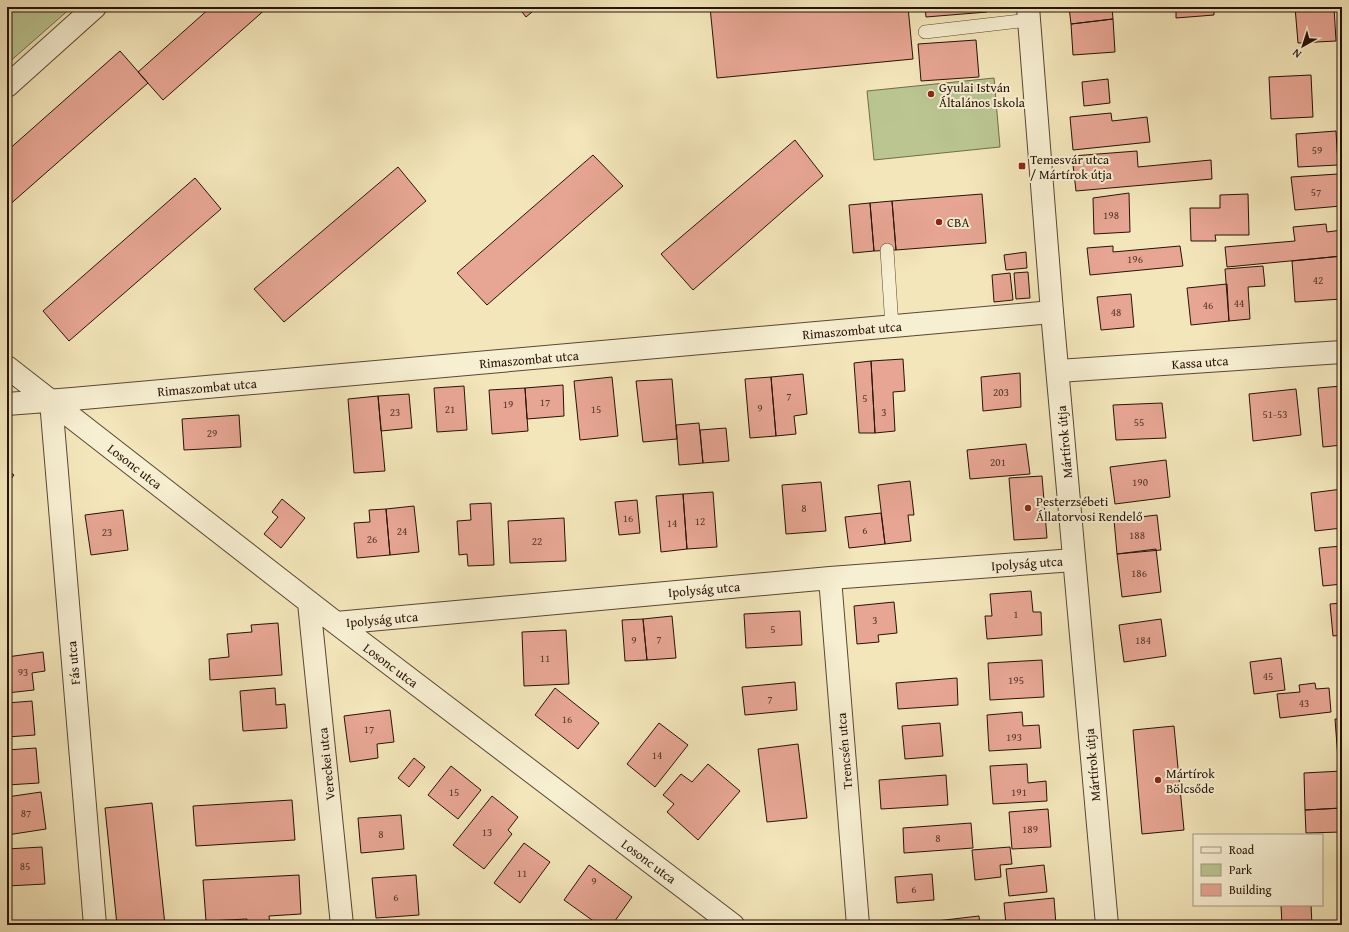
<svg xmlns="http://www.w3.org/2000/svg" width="1349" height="932" viewBox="0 0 1349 932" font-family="'Gentium Book Plus',serif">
<rect width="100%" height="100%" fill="#f3e6ba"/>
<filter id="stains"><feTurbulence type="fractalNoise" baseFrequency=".005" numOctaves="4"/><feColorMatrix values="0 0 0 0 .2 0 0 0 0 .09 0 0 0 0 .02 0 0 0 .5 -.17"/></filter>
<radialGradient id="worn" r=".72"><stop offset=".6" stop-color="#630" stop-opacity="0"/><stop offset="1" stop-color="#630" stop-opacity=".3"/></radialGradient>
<path fill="#bac591" stroke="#706c4c" d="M 7,7 L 72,7 L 7,64 Z
M 994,78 L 1000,147 L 874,160 L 867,91 Z"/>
<path fill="#e7a694" stroke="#271207" d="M 211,7 L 268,7 L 163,100 L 138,72 Z
M 518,7 L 538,7 L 526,17 Z
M 710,7 L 908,7 L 913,59 L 717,78 Z
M 925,7 L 987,7 L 987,12 L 926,17 Z
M 1069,7 L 1112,7 L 1113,19 L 1071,24 Z
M 1176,7 L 1214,7 L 1214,15 L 1176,18 Z
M 1295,7 L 1334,7 L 1336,41 L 1298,43 Z
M 1113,19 L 1115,52 L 1073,55 L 1071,24 Z
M 976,40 L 979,77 L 921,81 L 918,44 Z
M 120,51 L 148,83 L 7,207 L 7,151 Z
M 1311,75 L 1313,117 L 1271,119 L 1269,77 Z
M 1108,79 L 1110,103 L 1084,106 L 1082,82 Z
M 1111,113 L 1112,121 L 1147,117 L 1150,142 L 1073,150 L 1070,117 Z
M 1336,131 L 1338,165 L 1298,167 L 1296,134 Z
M 795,140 L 823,176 L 693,290 L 661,254 Z
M 1137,151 L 1138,167 L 1211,160 L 1212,179 L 1076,191 L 1072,156 Z
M 593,155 L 623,186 L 487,305 L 457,273 Z
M 398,167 L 426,201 L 284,322 L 254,289 Z
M 1338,174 L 1341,206 L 1295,210 L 1291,177 Z
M 195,178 L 221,209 L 69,341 L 43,311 Z
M 1129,193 L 1130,232 L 1094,234 L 1093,198 Z
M 982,194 L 986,243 L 896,250 L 892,201 Z
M 1248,194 L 1249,235 L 1215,235 L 1216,241 L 1191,241 L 1190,208 L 1220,208 L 1220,195 Z
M 892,201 L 896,250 L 874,251 L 870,203 Z
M 870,203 L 874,251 L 853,253 L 849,205 Z
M 1326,224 L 1327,232 L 1342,230 L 1342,256 L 1227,267 L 1225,247 L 1295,241 L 1293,227 Z
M 1113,246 L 1113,252 L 1180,246 L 1183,266 L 1090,275 L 1087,248 Z
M 1026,252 L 1027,268 L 1006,270 L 1004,255 Z
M 1342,256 L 1342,299 L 1295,302 L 1292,261 Z
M 1263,266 L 1265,286 L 1248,287 L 1250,319 L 1229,321 L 1225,269 Z
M 1028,272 L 1030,298 L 1016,299 L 1014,273 Z
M 1010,273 L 1013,300 L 994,302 L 992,275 Z
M 1227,284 L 1229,321 L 1191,325 L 1187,288 Z
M 1131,294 L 1134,327 L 1101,330 L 1097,297 Z
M 903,359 L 905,391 L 893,392 L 895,431 L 875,433 L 871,361 Z
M 871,361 L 875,433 L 859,433 L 854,363 Z
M 1020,373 L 1021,407 L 983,411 L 981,377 Z
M 803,374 L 807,414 L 794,416 L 796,434 L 776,436 L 771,377 Z
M 612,377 L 618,436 L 580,440 L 574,381 Z
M 771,377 L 776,436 L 750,438 L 745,379 Z
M 672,379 L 677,439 L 643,442 L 636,381 Z
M 563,385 L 564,416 L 527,419 L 525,388 Z
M 464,386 L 467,430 L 437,432 L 434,388 Z
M 1342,386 L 1342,445 L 1323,447 L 1318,388 Z
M 525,388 L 528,431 L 492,434 L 489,390 Z
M 1296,389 L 1301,435 L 1253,441 L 1249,394 Z
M 409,394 L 412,428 L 381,431 L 378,396 Z
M 378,396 L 385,471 L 354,473 L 348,399 Z
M 1162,403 L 1166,438 L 1116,440 L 1113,405 Z
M 239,415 L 241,447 L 184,450 L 182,419 Z
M 699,423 L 703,463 L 679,465 L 676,425 Z
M 726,428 L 729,461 L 703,463 L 700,430 Z
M 1026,444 L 1030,474 L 970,479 L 967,450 Z
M 1166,460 L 1170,497 L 1115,504 L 1110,467 Z
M 7,470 L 14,475 L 7,484 Z
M 1042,476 L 1047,538 L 1014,540 L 1009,478 Z
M 910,481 L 914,515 L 908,515 L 911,541 L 885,544 L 878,485 Z
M 821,482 L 826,531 L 786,534 L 782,485 Z
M 1342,489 L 1342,528 L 1315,531 L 1311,493 Z
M 713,492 L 717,547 L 687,549 L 683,494 Z
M 683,494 L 687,549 L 661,552 L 656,496 Z
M 282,499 L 305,518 L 281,548 L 264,534 L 278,517 L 272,512 Z
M 637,500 L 640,533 L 619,535 L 615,502 Z
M 491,503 L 494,565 L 468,566 L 467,554 L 459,555 L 457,521 L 471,520 L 470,504 Z
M 414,506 L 419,552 L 390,555 L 386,509 Z
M 386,509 L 390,555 L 357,558 L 354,523 L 370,522 L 369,510 Z
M 123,510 L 128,550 L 91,555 L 85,515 Z
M 881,513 L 885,544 L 849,548 L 845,517 Z
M 1157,515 L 1161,550 L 1117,554 L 1114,520 Z
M 564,518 L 566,561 L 510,563 L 508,521 Z
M 1342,546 L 1342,584 L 1323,586 L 1319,548 Z
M 1156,549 L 1161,592 L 1122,597 L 1117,554 Z
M 1031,591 L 1033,612 L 1041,612 L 1042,635 L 987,639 L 985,616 L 992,616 L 990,594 Z
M 894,602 L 897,633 L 878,635 L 879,642 L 857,644 L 854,606 Z
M 1342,603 L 1342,635 L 1333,636 L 1330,604 Z
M 800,611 L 802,645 L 746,648 L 744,614 Z
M 672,616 L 676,658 L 647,660 L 643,619 Z
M 643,619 L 647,660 L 625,661 L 622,620 Z
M 1161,619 L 1166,656 L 1124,662 L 1119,625 Z
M 278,623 L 282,675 L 210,680 L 209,659 L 229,657 L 227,634 L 252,632 L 251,625 Z
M 566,630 L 569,684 L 524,686 L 522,632 Z
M 43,652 L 45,671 L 32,673 L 34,690 L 7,693 L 7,657 Z
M 1281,658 L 1285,690 L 1254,694 L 1250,662 Z
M 1042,660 L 1044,697 L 990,700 L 988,663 Z
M 957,678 L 958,705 L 898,709 L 896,683 Z
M 795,682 L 797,710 L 745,715 L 742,687 Z
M 1315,683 L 1316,689 L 1329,688 L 1331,712 L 1280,718 L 1277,694 L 1300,692 L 1299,685 Z
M 275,688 L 276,705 L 285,704 L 287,728 L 243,731 L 240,691 Z
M 555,688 L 599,723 L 578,749 L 535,715 Z
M 32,701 L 35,735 L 7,737 L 7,703 Z
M 390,710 L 394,742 L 377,744 L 378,758 L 350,762 L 344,716 Z
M 1022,712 L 1023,726 L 1039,725 L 1041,748 L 989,751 L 987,715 Z
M 1335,719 L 1342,719 L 1342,759 L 1338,759 Z
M 659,723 L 688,745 L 655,787 L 627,764 Z
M 940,723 L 943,756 L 905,759 L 902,726 Z
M 1174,726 L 1184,830 L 1142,834 L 1133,730 Z
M 798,744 L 807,818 L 767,822 L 758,749 Z
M 36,748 L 39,783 L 7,785 L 7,750 Z
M 414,758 L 425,767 L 409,787 L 398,778 Z
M 708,764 L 740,791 L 698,840 L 667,812 L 674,804 L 663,795 L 681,774 L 692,782 Z
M 1027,764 L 1028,783 L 1046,781 L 1047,801 L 993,804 L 990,766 Z
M 451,766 L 481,790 L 458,819 L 428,795 Z
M 1342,771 L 1342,808 L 1305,810 L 1304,773 Z
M 946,775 L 948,805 L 881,809 L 879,780 Z
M 41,792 L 46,829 L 7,835 L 7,797 Z
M 492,796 L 518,817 L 508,830 L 512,834 L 484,869 L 453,845 Z
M 292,800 L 295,840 L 196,846 L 193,806 Z
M 152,803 L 165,925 L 117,925 L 105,808 Z
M 1342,808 L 1342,832 L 1306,833 L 1305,810 Z
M 1048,809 L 1051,847 L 1012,849 L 1009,812 Z
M 401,815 L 404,849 L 361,853 L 358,818 Z
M 971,823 L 973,848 L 904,853 L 903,828 Z
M 524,843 L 550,862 L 520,903 L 494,883 Z
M 42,847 L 45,884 L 7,886 L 7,849 Z
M 1010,847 L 1012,864 L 1000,865 L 1001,877 L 975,880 L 972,850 Z
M 589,865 L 632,897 L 612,925 L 599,925 L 564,900 Z
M 1044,865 L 1047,892 L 1009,896 L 1006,869 Z
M 932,874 L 934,900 L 897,903 L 895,877 Z
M 299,875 L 301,914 L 269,916 L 270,925 L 247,925 L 247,919 L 206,921 L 203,880 Z
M 416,875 L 419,915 L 376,918 L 372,878 Z
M 1054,898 L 1056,925 L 1006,925 L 1004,903 Z
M 1281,905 L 1311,905 L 1312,925 L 1282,925 Z
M 979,916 L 980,925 L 936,925 L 936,921 Z"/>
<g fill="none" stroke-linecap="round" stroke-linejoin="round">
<defs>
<path id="service" d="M 925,32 L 1029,20
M 887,250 L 892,327"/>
<path id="minor" d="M 7,86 L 95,7
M 7,367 L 336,623 L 733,925
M 1058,371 L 1342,352
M 51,401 L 95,925
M 7,404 L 72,399 L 1052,312
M 830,578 L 858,925
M 309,603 L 342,925
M 336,623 L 830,578 L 1074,560"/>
<path id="tertiary" d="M 1028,7 L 1052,312 L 1107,925"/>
</defs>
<use href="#service" stroke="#5a4734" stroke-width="14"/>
<use href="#minor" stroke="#5a4734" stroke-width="24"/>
<use href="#tertiary" stroke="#5a4734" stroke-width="24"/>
<use href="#service" stroke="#f7efd2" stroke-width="13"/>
<use href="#minor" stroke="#f7efd2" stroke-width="22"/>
<use href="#tertiary" stroke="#f7efd2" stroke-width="22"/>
</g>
<g fill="#8f2418" stroke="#f7efd2" stroke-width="1.5">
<circle cx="931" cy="94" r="4"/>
<rect x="1018" y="162" width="8" height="8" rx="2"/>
<circle cx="939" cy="222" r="4"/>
<circle cx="1028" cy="508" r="4"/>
<circle cx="1158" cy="780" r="4"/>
</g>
<g text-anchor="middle" stroke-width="4" stroke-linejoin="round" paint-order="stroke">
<g font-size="11" fill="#57372a">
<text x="1317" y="154">59</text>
<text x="1316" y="196">57</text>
<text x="1111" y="219">198</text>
<text x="1135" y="263">196</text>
<text x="1318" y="284">42</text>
<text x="1239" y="307">44</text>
<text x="1208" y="309">46</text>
<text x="1116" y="316">48</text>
<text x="1001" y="396">203</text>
<text x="789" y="400">7</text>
<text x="865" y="402">5</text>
<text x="545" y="406">17</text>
<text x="508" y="408">19</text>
<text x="760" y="412">9</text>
<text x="450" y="413">21</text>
<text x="596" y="413">15</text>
<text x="395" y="416">23</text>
<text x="884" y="416">3</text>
<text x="1275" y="418">51-53</text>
<text x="1139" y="426">55</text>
<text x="212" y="437">29</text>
<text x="998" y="466">201</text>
<text x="1140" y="486">190</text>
<text x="804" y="512">8</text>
<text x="628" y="522">16</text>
<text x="700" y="525">12</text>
<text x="672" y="527">14</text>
<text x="865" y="534">6</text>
<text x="402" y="535">24</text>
<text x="107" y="536">23</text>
<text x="1137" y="539">188</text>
<text x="372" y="543">26</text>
<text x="537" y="545">22</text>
<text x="1139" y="577">186</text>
<text x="1016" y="618">1</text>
<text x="875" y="624">3</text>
<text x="773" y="633">5</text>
<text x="659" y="643">7</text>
<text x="634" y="644">9</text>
<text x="1143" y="644">184</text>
<text x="545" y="662">11</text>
<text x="23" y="676">93</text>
<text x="1268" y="680">45</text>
<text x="1016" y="684">195</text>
<text x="770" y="703">7</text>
<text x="1304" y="707">43</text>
<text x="567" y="723">16</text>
<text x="369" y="733">17</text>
<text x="1014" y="741">193</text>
<text x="657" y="759">14</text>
<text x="454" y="796">15</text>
<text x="1019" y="796">191</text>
<text x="26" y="817">87</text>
<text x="1030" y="833">189</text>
<text x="487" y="836">13</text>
<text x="381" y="838">8</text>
<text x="938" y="842">8</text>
<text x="25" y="870">85</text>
<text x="522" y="877">11</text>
<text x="594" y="885">9</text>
<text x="914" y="893">6</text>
<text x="396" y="901">6</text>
</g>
<g font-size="13" fill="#271207" stroke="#f7efd2" text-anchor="start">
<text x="939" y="92">Gyulai István<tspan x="939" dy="15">Általános Iskola</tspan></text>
<text x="1030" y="164">Temesvár utca<tspan x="1030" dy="15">/ Mártírok útja</tspan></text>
<text x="947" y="227">CBA</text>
<text x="1036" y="506">Pesterzsébeti<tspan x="1036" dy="15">Állatorvosi Rendelő</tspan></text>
<text x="1166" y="778">Mártírok<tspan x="1166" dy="15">Bölcsőde</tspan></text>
</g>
<g font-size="13" fill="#271207" stroke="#f7efd2">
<text transform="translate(852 330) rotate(-5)" y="5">Rimaszombat utca</text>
<text transform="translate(529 359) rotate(-5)" y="5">Rimaszombat utca</text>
<text transform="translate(1200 362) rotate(-4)" y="5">Kassa utca</text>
<text transform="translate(207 387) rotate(-5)" y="5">Rimaszombat utca</text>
<text transform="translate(1064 442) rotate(-95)" y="5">Mártírok útja</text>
<text transform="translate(135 466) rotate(38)" y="5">Losonc utca</text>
<text transform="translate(1027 563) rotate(-4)" y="5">Ipolyság utca</text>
<text transform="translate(704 589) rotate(-5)" y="5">Ipolyság utca</text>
<text transform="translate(382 619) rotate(-5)" y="5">Ipolyság utca</text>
<text transform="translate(73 663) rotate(-95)" y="5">Fás utca</text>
<text transform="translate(391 665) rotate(37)" y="5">Losonc utca</text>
<text transform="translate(844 751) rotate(-95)" y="5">Trencsén utca</text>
<text transform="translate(326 764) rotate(-96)" y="5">Vereckei utca</text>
<text transform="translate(1092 765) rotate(-95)" y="5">Mártírok útja</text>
<text transform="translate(649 861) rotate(37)" y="5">Losonc utca</text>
</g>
</g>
<rect width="1349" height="932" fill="none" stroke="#f3e6ba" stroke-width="24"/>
<rect x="8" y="8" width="1333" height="916" fill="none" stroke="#271207" stroke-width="2"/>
<rect x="12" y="12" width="1325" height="908" fill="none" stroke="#271207"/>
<rect x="1193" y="834" width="130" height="72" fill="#f7efd2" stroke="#a49781"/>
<rect x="1201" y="847" width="20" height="6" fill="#f7efd2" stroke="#a49781"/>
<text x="1229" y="854" font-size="12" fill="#271207">Road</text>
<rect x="1201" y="864" width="20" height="12" fill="#bac591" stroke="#a49781"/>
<text x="1229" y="874" font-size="12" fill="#271207">Park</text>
<rect x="1201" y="884" width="20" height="12" fill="#e7a694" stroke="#a49781"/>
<text x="1229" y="894" font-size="12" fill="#271207">Building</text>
<g transform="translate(1303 46) rotate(219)" stroke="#f7efd2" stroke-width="3" paint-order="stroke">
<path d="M0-3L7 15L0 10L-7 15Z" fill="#271207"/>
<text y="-6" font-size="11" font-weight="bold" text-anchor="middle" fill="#271207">N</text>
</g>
<rect width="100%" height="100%" filter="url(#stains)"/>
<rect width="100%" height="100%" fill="url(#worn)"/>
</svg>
